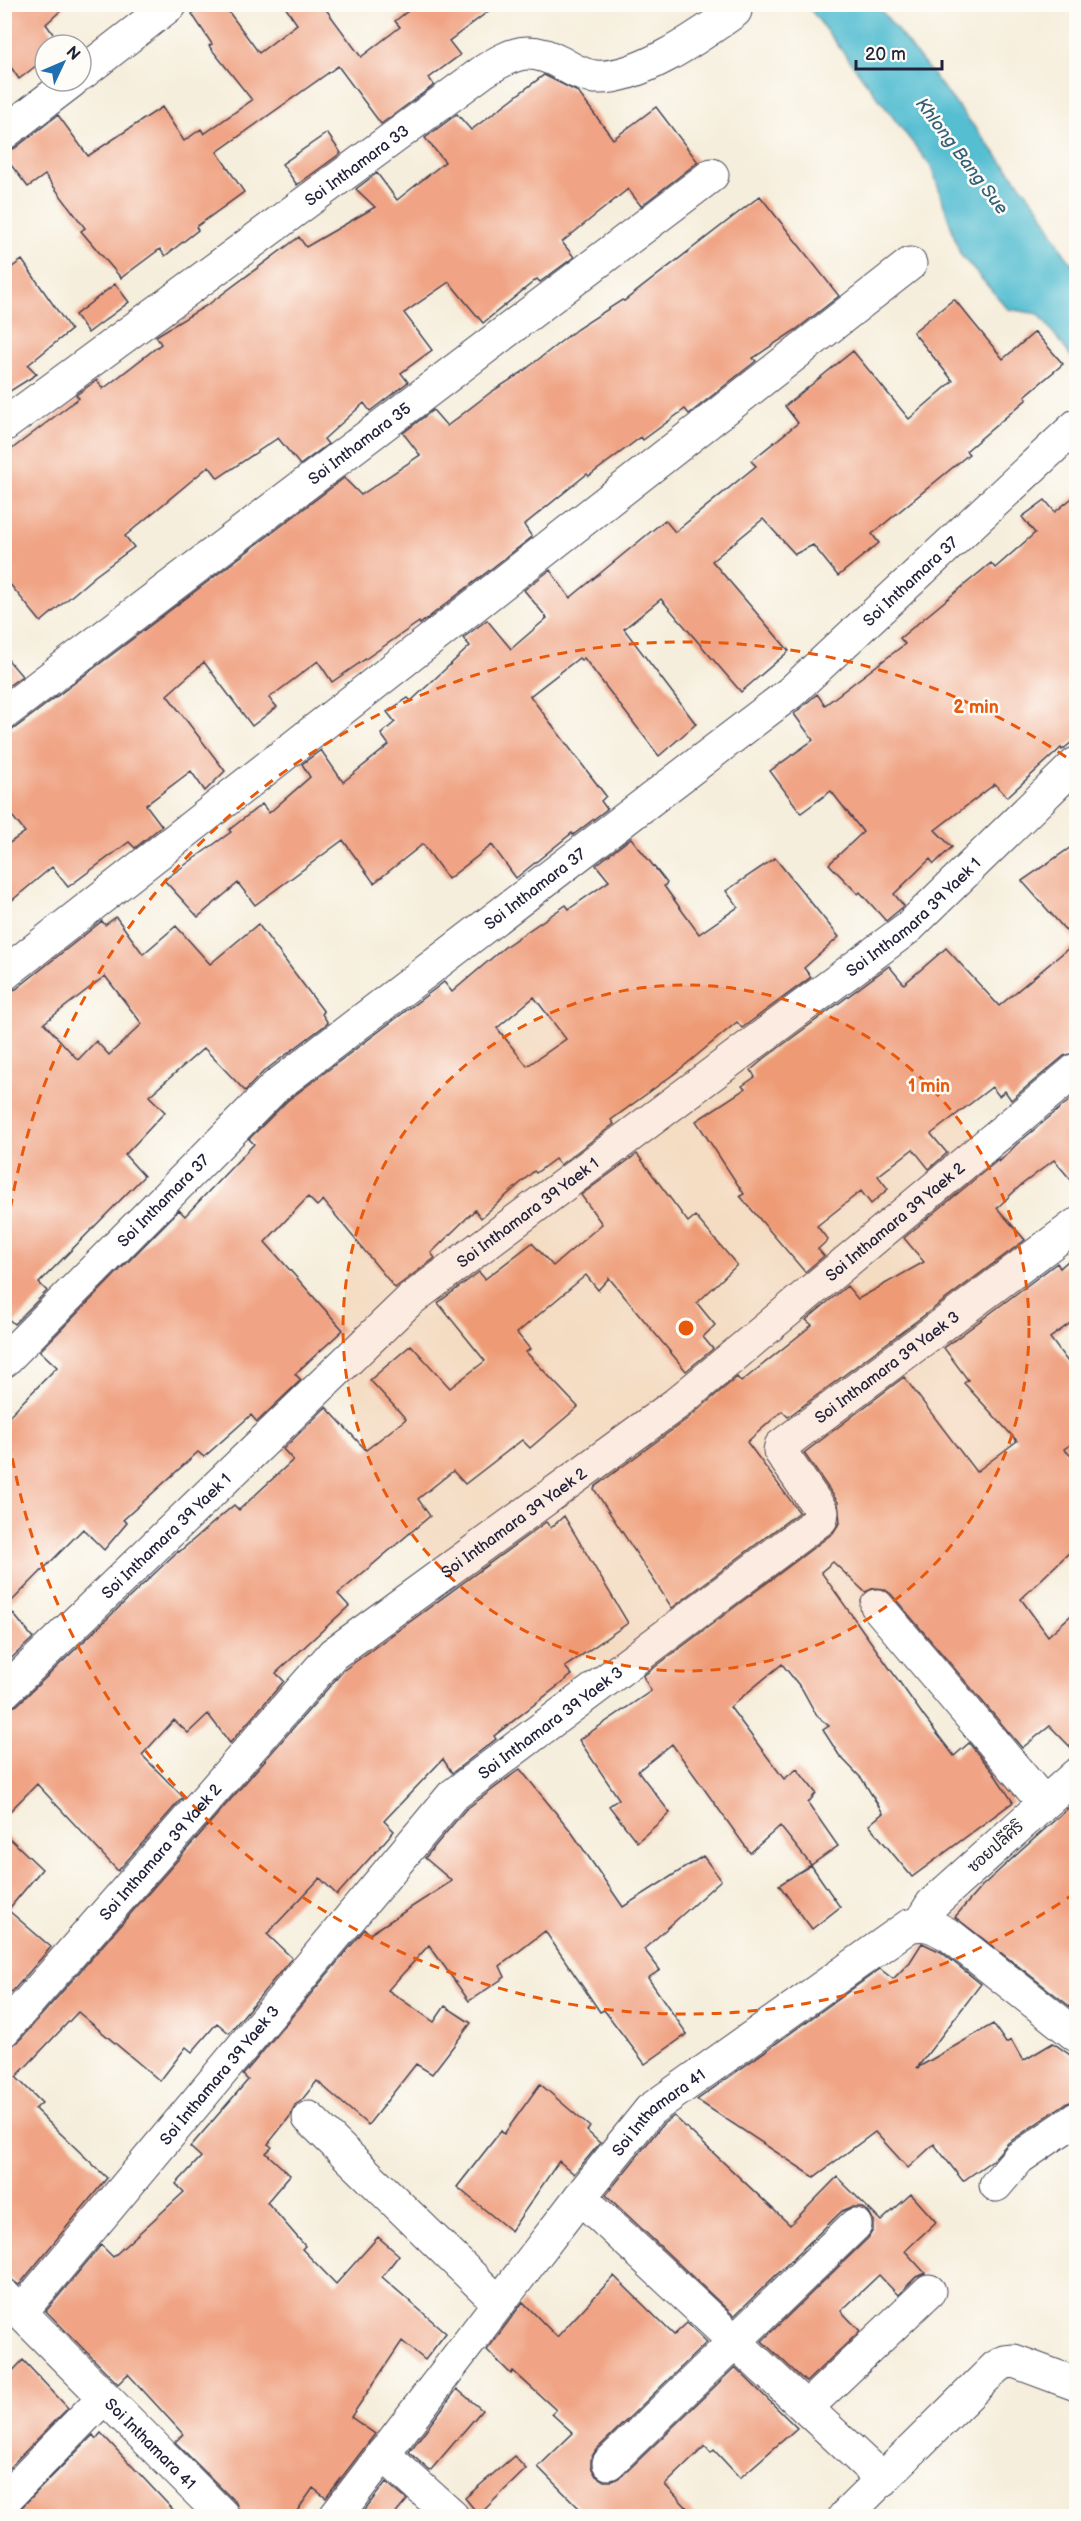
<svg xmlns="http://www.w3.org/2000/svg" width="1081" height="2521" viewBox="0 0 1081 2521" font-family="'Balsamiq Sans','Playpen Sans Thai',sans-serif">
<rect width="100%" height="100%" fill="#fdfcf7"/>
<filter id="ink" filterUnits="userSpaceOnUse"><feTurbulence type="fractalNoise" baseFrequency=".0167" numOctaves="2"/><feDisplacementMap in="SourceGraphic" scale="12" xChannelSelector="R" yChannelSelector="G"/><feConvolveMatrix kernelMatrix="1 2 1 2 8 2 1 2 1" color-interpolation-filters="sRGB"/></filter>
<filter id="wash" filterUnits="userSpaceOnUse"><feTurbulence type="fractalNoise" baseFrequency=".008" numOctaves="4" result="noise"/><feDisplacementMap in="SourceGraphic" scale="24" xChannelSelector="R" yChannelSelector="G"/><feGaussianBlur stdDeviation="1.35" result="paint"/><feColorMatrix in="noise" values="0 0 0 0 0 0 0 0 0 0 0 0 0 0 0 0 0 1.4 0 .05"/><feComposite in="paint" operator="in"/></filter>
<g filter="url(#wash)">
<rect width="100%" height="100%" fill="#f6eedc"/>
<path fill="#55bed1" stroke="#3c7086" stroke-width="1.5" d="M 807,5 L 877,5 L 1039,208 L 1065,255 L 1076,268 L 1076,363 L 1039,314 L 1008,309 L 960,254 L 932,168 Z"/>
<g id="blocks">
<path fill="#f0a485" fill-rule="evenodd" d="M 4,4 L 68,4 L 46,24 L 61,45 L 45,45 L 45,59 L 19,79 L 4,57 Z
M 205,4 L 223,4 L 259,53 L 297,24 L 283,4 L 322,4 L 361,57 L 400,27 L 395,21 L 417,4 L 498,4 L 449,41 L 460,55 L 429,78 L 434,85 L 381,124 L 338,66 L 217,152 L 244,192 L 196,227 L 198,230 L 165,256 L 160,249 L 121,278 L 81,231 L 85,228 L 45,175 L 28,187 L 4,156 L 4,152 L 15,148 L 58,115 L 88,156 L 162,107 L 184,141 L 201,129 L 204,134 L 252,100 L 209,46 L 212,44 L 192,14 Z
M 544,75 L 578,92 L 613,139 L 656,107 L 698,162 L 641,206 L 628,189 L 562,242 L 574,257 L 540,282 L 537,279 L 483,323 L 449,282 L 404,313 L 432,350 L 401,373 L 408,382 L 370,411 L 364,403 L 324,439 L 328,444 L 300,465 L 278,438 L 218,478 L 209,466 L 125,536 L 134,547 L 95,576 L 41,622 L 4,577 L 4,455 L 79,398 L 76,395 L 97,380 L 103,389 L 161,344 L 156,336 L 209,304 L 299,237 L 306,247 L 375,207 L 356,189 L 377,173 L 397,200 L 445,162 L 425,138 L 457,114 L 471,130 Z
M 327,133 L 341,153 L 297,185 L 282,164 Z
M 760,196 L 839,296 L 797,329 L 753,358 L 756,361 L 689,414 L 685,409 L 643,440 L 641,437 L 589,476 L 587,474 L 524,525 L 532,537 L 420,624 L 419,622 L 332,682 L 318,661 L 269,698 L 277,707 L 252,726 L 204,662 L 167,695 L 225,771 L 205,791 L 191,771 L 146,805 L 162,826 L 135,848 L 129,842 L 68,887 L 52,867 L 4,907 L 4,847 L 25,832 L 4,806 L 4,731 L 15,728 L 344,478 L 361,495 L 420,455 L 403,433 L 433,410 L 447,426 L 491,392 L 521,373 L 577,329 L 622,300 L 624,301 Z
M 22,260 L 71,330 L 28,365 L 37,374 L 4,395 L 4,273 Z
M 115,284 L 129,302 L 88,333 L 75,315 Z
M 954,299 L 1003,359 L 1035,332 L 1063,364 L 1025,396 L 1027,399 L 966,451 L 969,454 L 872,534 L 879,543 L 838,576 L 813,545 L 795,554 L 763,519 L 712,561 L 789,651 L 741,692 L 661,599 L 624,629 L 696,724 L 659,756 L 584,658 L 581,660 L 579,658 L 530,696 L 606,796 L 601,801 L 607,809 L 573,835 L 572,833 L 516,878 L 492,845 L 448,879 L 423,844 L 374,883 L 343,840 L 255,905 L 238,883 L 198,917 L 164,880 L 231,832 L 229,830 L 262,804 L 269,813 L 310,777 L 302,764 L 321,750 L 343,782 L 389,745 L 381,734 L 395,722 L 387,712 L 408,698 L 411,701 L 470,646 L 463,638 L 487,620 L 511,649 L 547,618 L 524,590 L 550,570 L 570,598 L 665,520 L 675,532 L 756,466 L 751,461 L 798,423 L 785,406 L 853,351 L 909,419 L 953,381 L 913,332 Z
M 1077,494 L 1077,738 L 1062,750 L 1061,748 L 1007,797 L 995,784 L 935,830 L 952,847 L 934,864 L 930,859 L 894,894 L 904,906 L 886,921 L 860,892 L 858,894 L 829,864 L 863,832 L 831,791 L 801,813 L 770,771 L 813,740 L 794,714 L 817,694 L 825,705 L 905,644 L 900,638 L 991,563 L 995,568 L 1035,533 L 1022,517 L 1045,500 L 1055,512 Z
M 4,655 L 22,676 L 4,689 Z
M 631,838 L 667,883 L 664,886 L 699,934 L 738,907 L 726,891 L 775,858 L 839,937 L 804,968 L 811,977 L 742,1028 L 737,1022 L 678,1071 L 611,1120 L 614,1124 L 560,1165 L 555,1159 L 536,1173 L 534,1171 L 481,1218 L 475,1210 L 431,1253 L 435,1258 L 395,1288 L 323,1200 L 317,1206 L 308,1197 L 265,1242 L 343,1330 L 295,1374 L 301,1380 L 257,1422 L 251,1415 L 204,1457 L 198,1452 L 123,1520 L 127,1523 L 104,1550 L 83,1529 L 7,1606 L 33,1638 L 4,1665 L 4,1421 L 57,1367 L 40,1351 L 179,1210 L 185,1216 L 254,1144 L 249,1139 L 287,1101 L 444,982 L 452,992 L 506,946 L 566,905 L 569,909 L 609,881 L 596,865 ZM 534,997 L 566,1039 L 527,1066 L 497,1028 Z
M 1077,843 L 1077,1052 L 1064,1056 L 1011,1100 L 1005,1091 L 999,1096 L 992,1087 L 931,1134 L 947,1153 L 929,1169 L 913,1149 L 878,1176 L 888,1189 L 871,1204 L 861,1191 L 817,1226 L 828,1240 L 818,1249 L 824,1256 L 805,1272 L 740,1196 L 744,1194 L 696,1121 L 745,1089 L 742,1086 L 755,1077 L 751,1070 L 765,1058 L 889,966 L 904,984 L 946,948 L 999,1006 L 1076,942 L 1022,881 Z
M 116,917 L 143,954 L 176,926 L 210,964 L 258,924 L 324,1012 L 322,1014 L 328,1023 L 263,1072 L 245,1091 L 204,1048 L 149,1096 L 165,1112 L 125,1155 L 144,1176 L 39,1283 L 47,1291 L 14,1324 L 4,1315 L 4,992 L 16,989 L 102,921 L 105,925 ZM 105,976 L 142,1024 L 109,1055 L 96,1041 L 78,1060 L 44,1023 Z
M 1077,1094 L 1077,1187 L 1054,1160 L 1020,1186 L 997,1208 L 1025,1240 L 788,1417 L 782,1411 L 747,1442 L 799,1512 L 672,1608 L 594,1489 L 596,1486 L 687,1419 L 737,1377 L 741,1382 L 812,1325 L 806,1320 L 847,1286 L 858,1299 L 924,1262 L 904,1238 L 998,1160 L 999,1162 L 1017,1144 Z
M 637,1154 L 688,1222 L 695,1216 L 737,1265 L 697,1303 L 715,1325 L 703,1337 L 713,1349 L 686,1371 L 609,1278 L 598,1290 L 586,1275 L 517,1333 L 530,1349 L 526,1352 L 578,1407 L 530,1448 L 522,1440 L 465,1484 L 453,1471 L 418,1499 L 430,1516 L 338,1594 L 349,1606 L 276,1673 L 284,1681 L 230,1743 L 208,1714 L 188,1733 L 174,1720 L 142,1755 L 183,1797 L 118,1871 L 37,1784 L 4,1817 L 4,1710 L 17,1705 L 178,1551 L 179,1552 L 234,1505 L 239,1510 L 293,1460 L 283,1449 L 326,1407 L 366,1450 L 406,1419 L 370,1380 L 411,1345 L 450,1388 L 485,1361 L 438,1303 L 479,1272 L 485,1279 L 532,1243 L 553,1266 L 602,1224 L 581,1195 Z
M 1077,1253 L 1077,1318 L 1050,1338 L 1077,1374 L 1077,1440 L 1064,1449 L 1077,1462 L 1077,1545 L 1021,1599 L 1048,1636 L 1077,1610 L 1077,1754 L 1050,1726 L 1022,1748 L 891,1594 L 884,1589 L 874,1588 L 865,1592 L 833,1562 L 821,1572 L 925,1718 L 954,1756 L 969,1743 L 993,1772 L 1013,1802 L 912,1877 L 869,1825 L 883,1813 L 862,1779 L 839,1755 L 823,1730 L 829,1726 L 817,1716 L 802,1689 L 782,1664 L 730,1707 L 784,1779 L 797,1769 L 816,1793 L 808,1803 L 838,1846 L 811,1865 L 780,1826 L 750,1853 L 672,1744 L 638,1771 L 670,1813 L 637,1842 L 609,1806 L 619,1799 L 579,1740 L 651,1691 L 643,1676 L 833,1533 L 840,1522 L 838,1502 L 804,1453 L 904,1377 L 976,1472 L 1017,1441 L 964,1383 L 968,1380 L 944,1348 L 1057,1263 L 1060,1268 Z
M 564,1516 L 628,1623 L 565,1667 L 572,1675 L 494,1736 L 496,1739 L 452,1773 L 443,1759 L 384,1821 L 394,1831 L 337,1895 L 320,1878 L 267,1934 L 292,1958 L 229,2033 L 217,2023 L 192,2052 L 186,2047 L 160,2081 L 78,2012 L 16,2077 L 42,2103 L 35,2109 L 107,2178 L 19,2285 L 9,2278 L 4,2278 L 4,2048 L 18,2042 L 344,1670 L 546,1522 L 551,1528 Z
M 520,1769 L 570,1830 L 623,1907 L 703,1856 L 721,1880 L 644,1949 L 660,1970 L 648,1978 L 687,2034 L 645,2064 L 604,2010 L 600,2012 L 545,1931 L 500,1966 L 505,1977 L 469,2001 L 429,1945 L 388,1990 L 434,2022 L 445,2006 L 471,2023 L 432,2074 L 416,2064 L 368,2125 L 317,2081 L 301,2101 L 295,2105 L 291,2115 L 268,2144 L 272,2147 L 266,2153 L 290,2175 L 267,2202 L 305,2246 L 302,2249 L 336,2284 L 378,2237 L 399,2255 L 382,2277 L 446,2333 L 425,2360 L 402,2341 L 351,2417 L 375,2434 L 326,2498 L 313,2488 L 293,2517 L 241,2517 L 236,2503 L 175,2442 L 183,2434 L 128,2374 L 118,2384 L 46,2311 L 101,2245 L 113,2257 L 184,2192 L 176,2184 L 201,2157 L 190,2147 L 248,2080 L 243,2075 L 365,1929 L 370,1934 L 452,1881 L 425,1858 L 465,1810 Z
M 1077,1800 L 1077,2012 L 955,1917 L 982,1886 Z
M 4,1833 L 42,1869 L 8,1910 L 51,1947 L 12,1992 L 4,1986 Z
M 811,1865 L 840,1907 L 812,1929 L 779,1885 Z
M 922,1943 L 941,1952 L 981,1984 L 917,2068 L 993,2024 L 1006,2043 L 1011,2040 L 1023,2061 L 1053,2043 L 1077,2060 L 1076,2100 L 1065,2104 L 1008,2143 L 994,2159 L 963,2181 L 934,2144 L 908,2168 L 875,2132 L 814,2177 L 697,2100 L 880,1969 L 893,1979 L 910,1962 Z
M 540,2084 L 590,2127 L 587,2131 L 600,2143 L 574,2174 L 559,2161 L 511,2231 L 457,2187 L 501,2131 L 504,2134 Z
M 674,2116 L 790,2225 L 837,2177 L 881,2221 L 911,2194 L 936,2222 L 905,2251 L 925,2273 L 916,2277 L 898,2295 L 879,2275 L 841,2311 L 860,2331 L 806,2382 L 762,2341 L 868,2238 L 873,2230 L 873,2220 L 868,2212 L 861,2207 L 851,2207 L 842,2211 L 734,2316 L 606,2195 L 663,2124 Z
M 614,2276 L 674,2335 L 687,2323 L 707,2342 L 596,2450 L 591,2458 L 591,2467 L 596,2476 L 604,2481 L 613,2481 L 622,2476 L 735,2367 L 797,2428 L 740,2478 L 714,2450 L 711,2453 L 705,2446 L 665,2485 L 696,2517 L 588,2517 L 538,2467 L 573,2433 L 552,2414 L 556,2410 L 513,2371 L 511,2374 L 487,2350 L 523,2302 L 557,2337 Z
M 23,2360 L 68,2408 L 4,2473 L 4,2380 Z
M 457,2389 L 482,2410 L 430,2471 L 409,2452 Z
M 101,2433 L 180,2517 L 12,2517 L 93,2435 L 96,2439 Z
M 514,2456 L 526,2469 L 479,2515 L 465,2498 Z
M 386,2482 L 407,2500 L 393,2517 L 359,2517 Z"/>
</g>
</g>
<g filter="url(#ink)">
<use href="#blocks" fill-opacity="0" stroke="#424153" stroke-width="1.5"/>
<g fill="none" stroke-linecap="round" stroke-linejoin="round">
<defs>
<g id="minor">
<path d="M 81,74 L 171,4"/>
<path d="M 4,133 L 72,81"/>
<path id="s1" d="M 4,425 L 484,71 C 513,53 529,45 561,63 C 571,69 583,76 595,77 C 639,80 701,35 735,11"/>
<path id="s2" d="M 4,713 L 712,175"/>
<path d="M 4,974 L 910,264"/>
<path id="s3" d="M 4,1361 L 275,1087 L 790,693 L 1076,426"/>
<path d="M 877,1606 L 1044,1803"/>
<path id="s4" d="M 4,1692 L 410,1300 L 909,927 L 1076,764"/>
<path d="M 920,1923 L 932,1904 L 1076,1775"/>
<path id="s5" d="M 4,2030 L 333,1654 L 676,1404 L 1076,1070"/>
<path d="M 309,2118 L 499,2303"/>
<path d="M 996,2185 L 1019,2158 L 1076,2119"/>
<path d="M 580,2197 L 883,2480"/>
<path id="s6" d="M 4,2296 L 223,2516"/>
<path id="s7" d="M 21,2312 L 452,1796 L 821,1519 L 822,1512 L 780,1451 L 781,1446 L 1076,1225"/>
<path d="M 806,2408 L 929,2291"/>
<path d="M 383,2454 L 452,2516"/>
<path d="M 609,2463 L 855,2225"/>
<path d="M 4,2500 L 104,2397"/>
<path id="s8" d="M 336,2516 L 580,2197 L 650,2110 L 909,1926 C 927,1921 937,1928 952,1937 L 1076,2035"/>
<path d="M 845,2516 L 996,2367 L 1005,2362 L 1014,2361 L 1076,2384"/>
</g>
</defs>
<use href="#minor" stroke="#424153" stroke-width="35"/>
<use href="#minor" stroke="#fff" stroke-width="33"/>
</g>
</g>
<circle cx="686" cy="1328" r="343" fill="#e8590c" fill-opacity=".12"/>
<g fill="none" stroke="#e8590c" stroke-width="3" stroke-dasharray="10 8">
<circle cx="686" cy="1328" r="343"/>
<path d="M1075 1893A686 686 0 0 1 5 1412M5 1244A686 686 0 0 1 1075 763"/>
</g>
<g text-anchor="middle" stroke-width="5" stroke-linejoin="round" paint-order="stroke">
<g font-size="16" fill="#22223b" stroke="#fdfcf7">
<text dy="6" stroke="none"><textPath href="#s1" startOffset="438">Soi Inthamara 33</textPath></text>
<text dy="6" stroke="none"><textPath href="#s2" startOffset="446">Soi Inthamara 35</textPath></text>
<text dy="6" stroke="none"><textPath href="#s3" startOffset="1198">Soi Inthamara 37</textPath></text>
<text dy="6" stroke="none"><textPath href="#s3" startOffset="712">Soi Inthamara 37</textPath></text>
<text dy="6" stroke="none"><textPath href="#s4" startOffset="1197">Soi Inthamara 39 Yaek 1</textPath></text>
<text dy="6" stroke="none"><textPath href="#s3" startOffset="226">Soi Inthamara 37</textPath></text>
<text dy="6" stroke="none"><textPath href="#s4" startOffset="711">Soi Inthamara 39 Yaek 1</textPath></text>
<text dy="6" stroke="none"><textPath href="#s5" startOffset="1209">Soi Inthamara 39 Yaek 2</textPath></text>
<text dy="6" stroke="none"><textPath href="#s7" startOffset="1352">Soi Inthamara 39 Yaek 3</textPath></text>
<text dy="6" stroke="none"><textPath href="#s5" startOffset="723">Soi Inthamara 39 Yaek 2</textPath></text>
<text dy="6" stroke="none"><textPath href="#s4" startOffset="225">Soi Inthamara 39 Yaek 1</textPath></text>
<text dy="6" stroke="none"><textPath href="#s7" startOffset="795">Soi Inthamara 39 Yaek 3</textPath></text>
<text transform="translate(995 1846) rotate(-42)" y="6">ซอยปลีศิริ</text>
<text dy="6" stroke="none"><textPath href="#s5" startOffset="237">Soi Inthamara 39 Yaek 2</textPath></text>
<text dy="6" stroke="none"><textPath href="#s7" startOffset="309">Soi Inthamara 39 Yaek 3</textPath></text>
<text dy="6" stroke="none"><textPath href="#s8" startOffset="518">Soi Inthamara 41</textPath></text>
<text dy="6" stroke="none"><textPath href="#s6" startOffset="208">Soi Inthamara 41</textPath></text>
</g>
<g font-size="18" font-style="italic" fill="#366077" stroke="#fdfcf7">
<text transform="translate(962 156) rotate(53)" y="6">Khlong Bang Sue</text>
</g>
</g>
<circle cx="686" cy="1328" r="9" fill="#e8590c" stroke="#fdfcf7" stroke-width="3"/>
<g font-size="18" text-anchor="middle" font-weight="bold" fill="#e8590c" stroke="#fdfcf7" stroke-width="5" stroke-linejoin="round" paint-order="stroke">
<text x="976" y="713">2 min</text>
<text x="929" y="1092">1 min</text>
</g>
<rect width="1081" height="2521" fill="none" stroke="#fdfcf7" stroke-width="24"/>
<g transform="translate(63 63) rotate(46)"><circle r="28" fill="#fdfcf7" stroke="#a5a5ac" stroke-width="1.5"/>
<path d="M0-4.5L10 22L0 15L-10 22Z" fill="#1f6fb2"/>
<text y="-9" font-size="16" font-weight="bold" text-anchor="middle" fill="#22223b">N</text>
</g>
<path d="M856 60v9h86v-9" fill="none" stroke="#22223b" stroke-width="3"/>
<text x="865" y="60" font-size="18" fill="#22223b" stroke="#fdfcf7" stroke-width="4.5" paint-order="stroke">20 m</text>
</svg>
